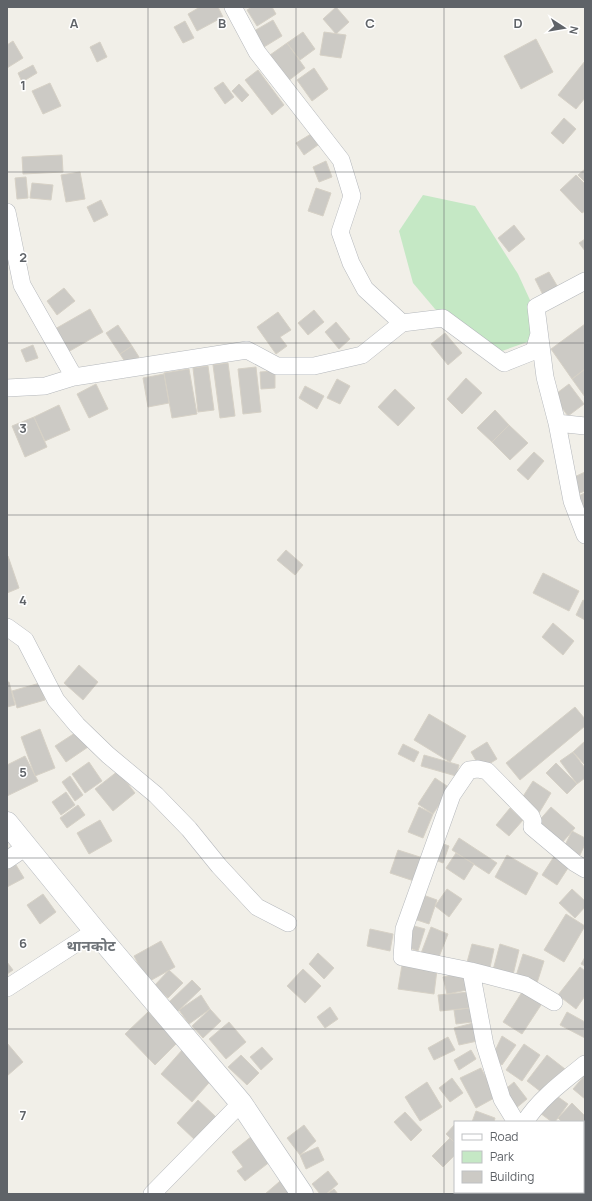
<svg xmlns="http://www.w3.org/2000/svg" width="592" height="1201" viewBox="0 0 592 1201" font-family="Manrope,'Noto Sans Devanagari',sans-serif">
<rect width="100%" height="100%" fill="#f1efe8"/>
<path fill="#c5e8c5" d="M 423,195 L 475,206 L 518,274 L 541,324 L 533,340 L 502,351 L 435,309 L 413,283 L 399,231 Z"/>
<path fill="#cccac5" stroke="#d6d1c6" d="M 200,7 L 218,7 L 223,17 L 197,31 L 188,14 Z
M 252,7 L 272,7 L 276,14 L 257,26 L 247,10 Z
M 336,7 L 349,22 L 336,34 L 323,19 Z
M 273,20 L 282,36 L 264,47 L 254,31 Z
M 185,21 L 194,38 L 183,43 L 174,27 Z
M 303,32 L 315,49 L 300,60 L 287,43 Z
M 324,32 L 346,35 L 341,58 L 320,55 Z
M 536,39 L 553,72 L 521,89 L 504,56 Z
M 13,41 L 23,58 L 7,68 L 7,45 Z
M 100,42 L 107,57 L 97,62 L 90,47 Z
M 287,43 L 305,68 L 288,81 L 270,55 Z
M 585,61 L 585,98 L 576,109 L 558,95 Z
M 33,65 L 37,73 L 22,82 L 18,73 Z
M 314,68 L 328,89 L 312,101 L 297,80 Z
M 258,70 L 284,105 L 272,115 L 245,80 Z
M 223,82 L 234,97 L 225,104 L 214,88 Z
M 50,83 L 61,106 L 43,114 L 32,91 Z
M 239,84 L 249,95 L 242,102 L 232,91 Z
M 564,118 L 576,129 L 563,144 L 551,133 Z
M 311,134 L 318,145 L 304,155 L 296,143 Z
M 62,155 L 63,172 L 23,174 L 22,157 Z
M 326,161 L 332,177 L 319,182 L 313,167 Z
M 585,169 L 585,182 L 578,175 Z
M 80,172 L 85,199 L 66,202 L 61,175 Z
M 576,175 L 585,184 L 585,211 L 582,213 L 560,190 Z
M 26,177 L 28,198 L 17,199 L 15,178 Z
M 32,183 L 53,185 L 51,200 L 30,198 Z
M 316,188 L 331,193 L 323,216 L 308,211 Z
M 101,200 L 108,215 L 94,222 L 87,207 Z
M 514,225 L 525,239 L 509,252 L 498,238 Z
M 585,239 L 585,251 L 579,243 Z
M 549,272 L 559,289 L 544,297 L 535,279 Z
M 64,288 L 75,301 L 57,315 L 47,301 Z
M 90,309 L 103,332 L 68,352 L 55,329 Z
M 314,310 L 324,322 L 308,335 L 298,323 Z
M 278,312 L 291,330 L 280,337 L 287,346 L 276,354 L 257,327 Z
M 336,322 L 350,339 L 339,349 L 325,332 Z
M 585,324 L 585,369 L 572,379 L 551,349 Z
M 118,325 L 132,346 L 120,354 L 106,333 Z
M 445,333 L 462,353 L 448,365 L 431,344 Z
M 33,345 L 38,358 L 26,362 L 21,350 Z
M 132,346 L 139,357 L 127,365 L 120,354 Z
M 228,363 L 235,416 L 220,418 L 213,365 Z
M 208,366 L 214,410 L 198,412 L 193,368 Z
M 256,367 L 261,412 L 243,414 L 238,369 Z
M 189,369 L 197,414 L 172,418 L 164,373 Z
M 585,369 L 585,397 L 572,379 Z
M 275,371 L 275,388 L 261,389 L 260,372 Z
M 164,374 L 169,403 L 148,407 L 143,378 Z
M 466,378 L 482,393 L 462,414 L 447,399 Z
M 337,379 L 350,386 L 340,404 L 327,398 Z
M 96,384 L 108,409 L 89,418 L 77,394 Z
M 569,384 L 584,404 L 568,416 L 553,396 Z
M 305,386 L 324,396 L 317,409 L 299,398 Z
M 395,389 L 415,408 L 398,426 L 378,407 Z
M 59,405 L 70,430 L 45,441 L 34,417 Z
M 495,410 L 509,425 L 492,442 L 477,428 Z
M 34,417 L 47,447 L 25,457 L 12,426 Z
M 509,425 L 528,443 L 510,460 L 492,442 Z
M 534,452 L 544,461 L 528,480 L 517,470 Z
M 585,472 L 585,491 L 577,494 L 570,479 Z
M 585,493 L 585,514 L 578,496 Z
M 286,550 L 303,565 L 295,575 L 277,560 Z
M 8,556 L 19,588 L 7,593 L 7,557 Z
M 543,573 L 579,591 L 569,611 L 533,593 Z
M 583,600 L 585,601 L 585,620 L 576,615 Z
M 553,623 L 574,641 L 563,655 L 542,637 Z
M 79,665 L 98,682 L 83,700 L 64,683 Z
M 7,682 L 9,682 L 15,705 L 7,707 Z
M 40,683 L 45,700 L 17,708 L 12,691 Z
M 575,707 L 585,719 L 585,726 L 520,780 L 506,763 Z
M 429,714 L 466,736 L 450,762 L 414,740 Z
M 40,729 L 55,768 L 35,776 L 21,737 Z
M 78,731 L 88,747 L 66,762 L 55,746 Z
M 585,741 L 585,763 L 584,764 L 573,752 Z
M 487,742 L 497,759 L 481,769 L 471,752 Z
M 403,744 L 419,752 L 414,762 L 398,754 Z
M 573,752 L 585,768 L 585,778 L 577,784 L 560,761 Z
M 424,755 L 459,765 L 456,776 L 421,766 Z
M 25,756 L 38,781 L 7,796 L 7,765 Z
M 89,762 L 102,781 L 85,793 L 72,774 Z
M 556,763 L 577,784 L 567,794 L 546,773 Z
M 118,771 L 135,793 L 113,811 L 95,789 Z
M 70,776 L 83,795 L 75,801 L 62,782 Z
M 435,778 L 450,788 L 433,814 L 418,804 Z
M 533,781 L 551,793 L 539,813 L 520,801 Z
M 66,792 L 75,805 L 61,815 L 52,802 Z
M 78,805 L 85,815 L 67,828 L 60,818 Z
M 419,807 L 433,814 L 423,838 L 408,832 Z
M 551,807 L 575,828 L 561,844 L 537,823 Z
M 510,808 L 523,820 L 509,836 L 496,825 Z
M 100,820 L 112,841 L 89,854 L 77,833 Z
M 572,831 L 585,838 L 585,844 L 580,855 L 564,847 Z
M 459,838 L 497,863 L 489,874 L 452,850 Z
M 441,843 L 449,846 L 443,863 L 435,860 Z
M 398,850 L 423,858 L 414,881 L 390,873 Z
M 456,853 L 474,864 L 464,880 L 446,868 Z
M 507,855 L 538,873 L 526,895 L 495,877 Z
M 555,855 L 570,865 L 557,885 L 542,875 Z
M 16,865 L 24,878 L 7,887 L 7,870 Z
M 447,889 L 462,899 L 449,917 L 435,906 Z
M 572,889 L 585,901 L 585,907 L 575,918 L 559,903 Z
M 43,894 L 56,912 L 40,924 L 27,905 Z
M 423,895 L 437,900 L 429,924 L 414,919 Z
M 566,914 L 585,926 L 564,962 L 544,950 Z
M 414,926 L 425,929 L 418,951 L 407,947 Z
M 431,927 L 448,934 L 437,962 L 420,956 Z
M 370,929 L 393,934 L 390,951 L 367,946 Z
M 161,941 L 175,967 L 148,982 L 134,956 Z
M 472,944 L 494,949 L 489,972 L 466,966 Z
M 500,944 L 519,950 L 513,975 L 493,970 Z
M 318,953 L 334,968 L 324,979 L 309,964 Z
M 523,954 L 544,961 L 537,983 L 516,976 Z
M 585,957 L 585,966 L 581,964 Z
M 7,962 L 13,970 L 7,974 Z
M 402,965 L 437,970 L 434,994 L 398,989 Z
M 580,967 L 585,971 L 585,996 L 576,1009 L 558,995 Z
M 303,969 L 321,986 L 305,1003 L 287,986 Z
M 169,970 L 183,983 L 168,998 L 154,986 Z
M 463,973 L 467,990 L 447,994 L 443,977 Z
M 192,980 L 201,989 L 177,1012 L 168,1003 Z
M 524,989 L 543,1002 L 522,1034 L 503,1022 Z
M 469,992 L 470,1008 L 440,1011 L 438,995 Z
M 201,995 L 210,1009 L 189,1024 L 179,1010 Z
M 330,1007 L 338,1019 L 325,1028 L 317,1017 Z
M 470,1008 L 472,1022 L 456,1024 L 454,1010 Z
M 210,1009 L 221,1021 L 203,1038 L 192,1026 Z
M 148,1012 L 178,1042 L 155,1065 L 125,1034 Z
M 567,1012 L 585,1022 L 585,1038 L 560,1025 Z
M 229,1022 L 246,1042 L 226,1059 L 209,1039 Z
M 477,1022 L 482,1040 L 459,1045 L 454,1028 Z
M 502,1036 L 516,1045 L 502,1065 L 492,1057 Z
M 448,1037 L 455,1050 L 434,1060 L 428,1048 Z
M 7,1043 L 23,1062 L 7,1076 Z
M 524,1044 L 540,1055 L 522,1081 L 506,1070 Z
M 262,1047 L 273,1059 L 261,1070 L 250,1057 Z
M 183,1049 L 214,1077 L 192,1102 L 161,1074 Z
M 471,1050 L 476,1059 L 459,1070 L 454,1060 Z
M 241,1055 L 259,1073 L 247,1085 L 228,1067 Z
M 547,1055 L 565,1069 L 545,1095 L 527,1081 Z
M 481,1068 L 496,1097 L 476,1108 L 460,1078 Z
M 585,1075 L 585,1099 L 573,1089 Z
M 452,1078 L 463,1093 L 450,1102 L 439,1088 Z
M 427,1082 L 442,1107 L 420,1121 L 405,1097 Z
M 514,1082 L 527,1099 L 515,1109 L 502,1092 Z
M 554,1094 L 568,1104 L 555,1122 L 552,1122 L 540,1113 Z
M 198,1100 L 216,1117 L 195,1140 L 177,1123 Z
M 572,1103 L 585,1116 L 585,1124 L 583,1126 L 583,1122 L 562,1122 L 558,1118 Z
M 476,1111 L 495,1118 L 494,1122 L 472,1122 Z
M 405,1112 L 422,1130 L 411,1141 L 394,1122 Z
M 455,1124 L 455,1143 L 446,1134 Z
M 304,1125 L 316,1141 L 300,1155 L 287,1138 Z
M 585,1132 L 585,1150 L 583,1149 L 583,1135 Z
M 252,1136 L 271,1161 L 245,1181 L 237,1171 L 243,1167 L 232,1152 Z
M 450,1138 L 455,1143 L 455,1155 L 443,1167 L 432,1156 Z
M 318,1147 L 324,1160 L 306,1169 L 300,1155 Z
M 328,1171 L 338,1184 L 326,1194 L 320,1194 L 312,1184 Z
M 286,1176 L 297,1194 L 265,1194 Z
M 583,1179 L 585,1181 L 585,1194 L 568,1194 L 570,1192 L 583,1192 Z
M 334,1189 L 338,1194 L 327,1194 Z
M 541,1192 L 557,1192 L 555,1194 L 544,1194 Z"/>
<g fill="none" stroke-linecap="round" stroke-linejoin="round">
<defs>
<path id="street" d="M 233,7 L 257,52 L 341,160 L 352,196 L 340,232 L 351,263 L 365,289 L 402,323
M 7,212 L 22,285 L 74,377
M 536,307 L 585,281
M 7,388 L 45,386 L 74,377 L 247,350 L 277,366 L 314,366 L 362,355 L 402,323 L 443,318 L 504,363 L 534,351 L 539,334 L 536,307 L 545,377 L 557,423 L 585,426
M 557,423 L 572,501 L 585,535
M 7,627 L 25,640 L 56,700 L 77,725 L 108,755 L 156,795 L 189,829 L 219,866 L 257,907 L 288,923
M 7,860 L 26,847
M 471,971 L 485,1045 L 502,1099 L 516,1122
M 7,988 L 95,931
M 554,1002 L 525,985 L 471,971 L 402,957 L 404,929 L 452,795 L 469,770 L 478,769 L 487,771 L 531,816 L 533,821 L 532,827 L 575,863 L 585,869
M 525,1122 C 538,1100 565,1080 585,1064
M 583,1168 L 585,1170
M 527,1192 L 530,1194
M 152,1194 L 241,1103
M 508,1194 L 508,1192"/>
<path id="secondary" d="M 7,823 L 95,931 L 241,1103 L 302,1194"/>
</defs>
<use href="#street" stroke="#b5b8bc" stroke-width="18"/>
<use href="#secondary" stroke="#b6babf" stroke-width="23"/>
<use href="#street" stroke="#fff" stroke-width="17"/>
<use href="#secondary" stroke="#fff" stroke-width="22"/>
</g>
<path fill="none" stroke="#5f6368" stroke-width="1" stroke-opacity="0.55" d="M 148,7 L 148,1194M 296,7 L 296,1194M 444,7 L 444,1194M 7,172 L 585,172M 7,343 L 585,343M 7,515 L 585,515M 7,686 L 585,686M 7,858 L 585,858M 7,1029 L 585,1029"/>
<g text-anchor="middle" stroke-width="3" stroke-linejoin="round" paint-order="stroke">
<g font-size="15" font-weight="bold" fill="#70757a" stroke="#fff">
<text x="91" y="951">थानकोट</text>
</g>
</g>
<g font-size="13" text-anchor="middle" font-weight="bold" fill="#5f6368" stroke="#fff" stroke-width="3" stroke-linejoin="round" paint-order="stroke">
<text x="74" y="28">A</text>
<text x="222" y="28">B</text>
<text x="370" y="28">C</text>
<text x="518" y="28">D</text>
<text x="23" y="90">1</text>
<text x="23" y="262">2</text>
<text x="23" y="433">3</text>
<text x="23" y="605">4</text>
<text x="23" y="777">5</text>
<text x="23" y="948">6</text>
<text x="23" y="1120">7</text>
</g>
<rect width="592" height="1201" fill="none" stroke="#5f6368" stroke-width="16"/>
<rect x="454" y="1121" width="130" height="72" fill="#ffffff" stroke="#bfc1c3"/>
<rect x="462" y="1134" width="20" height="6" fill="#ffffff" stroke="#bfc1c3"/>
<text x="490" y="1141" font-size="12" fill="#5f6368">Road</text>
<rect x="462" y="1151" width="20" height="12" fill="#c5e8c5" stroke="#bfc1c3"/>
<text x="490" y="1161" font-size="12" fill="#5f6368">Park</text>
<rect x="462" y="1171" width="20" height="12" fill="#cccac5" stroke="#bfc1c3"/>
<text x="490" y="1181" font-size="12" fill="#5f6368">Building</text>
<g transform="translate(564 28) rotate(102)" stroke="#ffffff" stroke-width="3" paint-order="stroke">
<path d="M0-3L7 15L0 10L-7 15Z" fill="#5f6368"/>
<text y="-6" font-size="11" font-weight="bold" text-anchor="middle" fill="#5f6368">N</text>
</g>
</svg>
